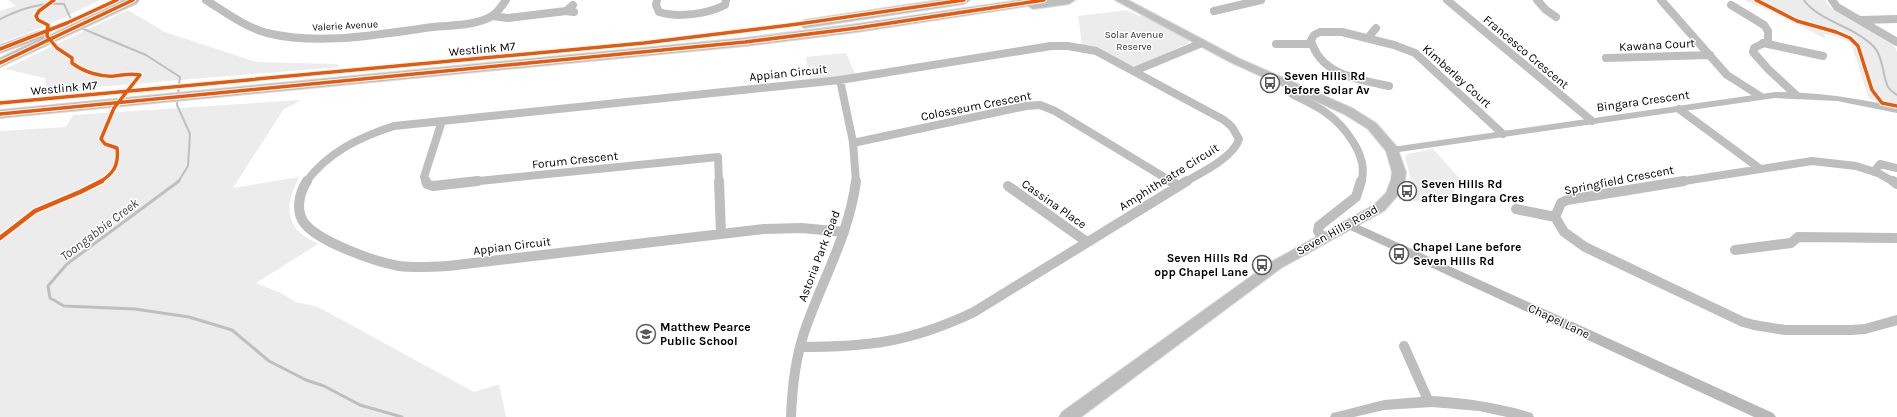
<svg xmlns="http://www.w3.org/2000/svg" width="1897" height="417" viewBox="0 0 1897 417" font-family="Karla,sans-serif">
<rect width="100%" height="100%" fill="#fff"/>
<path fill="#ececec" d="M 8,0 L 100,0 L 48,25 L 0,43 L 0,11 L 16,6 Z
M 1744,0 L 1825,0 C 1835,20 1892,30 1897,52 C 1897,64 1897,92 1897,105 L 1869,99 L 1851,43 L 1835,36 L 1824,34 L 1825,39 L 1798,24 Z
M 128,10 L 165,32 L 256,62 L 337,64 L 339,67 L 47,91 L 45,78 L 5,69 Z
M 1127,10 L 1139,16 L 1142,15 L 1187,39 L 1189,43 L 1140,65 L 1133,66 L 1082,45 L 1078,16 Z
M 846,53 L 856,76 L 810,82 L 806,57 Z
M 301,100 L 283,110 L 233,188 L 299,177 C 291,196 283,211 297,230 C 302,236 312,240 318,244 L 256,283 L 281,293 L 296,302 L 318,307 L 474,392 L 499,384 L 506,417 L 0,417 L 0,131 L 66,127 L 73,115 Z
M 1433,149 L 1461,180 L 1447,203 L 1410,201 L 1405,199 L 1411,191 L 1412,183 L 1405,157 L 1408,154 Z"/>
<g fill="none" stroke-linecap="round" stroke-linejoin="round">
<path stroke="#bfbfbf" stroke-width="2" d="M 1804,0 C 1818,21 1857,27 1875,48 C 1884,59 1882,75 1888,87 C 1890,90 1894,93 1897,95
M 0,19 C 21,9 40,2 64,4 L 74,26
M 81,28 L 146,55 L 180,77 L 177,105 L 190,134 L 188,166 L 178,182"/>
<path stroke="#bfbfbf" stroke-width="3" d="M 179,181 L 67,264 L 48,286 L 50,298 L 64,306 L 135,309 L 189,317 L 232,330 L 269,361 L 306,380 L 324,386 L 360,405 L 402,417"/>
<defs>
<path id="primary" d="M 1115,0 L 1128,0 L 1238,58 L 1352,108 L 1376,123 L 1397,147 L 1406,172 L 1405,180 L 1399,194 L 1384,211 L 1281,268 L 1081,417 L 1059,417 L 1062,412 L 1271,262 L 1374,205 L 1386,193 L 1391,180 L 1392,172 L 1386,151 L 1368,129 L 1344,114 L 1230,62 Z"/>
<path id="motorway" d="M 123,0 L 139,0 L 137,3 L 0,67 L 0,58 L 42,38 L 0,53 L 0,45 L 39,31 L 43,32 L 45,35 L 44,38 Z
M 940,0 L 970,0 L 964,4 L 804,28 L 798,24 L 804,20 Z
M 1020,0 L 1075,0 L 1069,4 L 1033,9 L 1028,6 L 857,32 L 745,46 L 0,118 L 0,110 L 745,38 L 857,24 Z"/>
</defs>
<use href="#primary" stroke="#dbdbdb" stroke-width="2"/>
<use href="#motorway" stroke="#dbdbdb" stroke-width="2"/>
<path stroke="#bebebe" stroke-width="8" d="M 206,0 C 225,12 245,27 267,33 C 320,46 380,34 433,27 C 452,25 475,26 492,16 C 498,12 502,6 506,0
M 657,0 L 656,5 L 659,12 C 678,18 707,14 725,5 L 726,0
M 1447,0 L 1592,121
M 1537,0 L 1546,10 L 1556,17
M 1661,0 L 1727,75 L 1760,96
M 1832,0 L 1837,7 L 1897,42
M 573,5 L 566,11 L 574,12
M 1731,5 L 1764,25 L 1768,31 L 1768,41 L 1754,48 L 1753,52 L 1768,69 L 1796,95
M 1214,11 L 1261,0
M 492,16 L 508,18 L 566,11
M 1861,20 L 1897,19
M 1368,38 L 1376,28
M 1763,43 L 1823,56
M 1276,44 L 1312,44
M 1606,58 L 1710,55
M 1134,71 L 1202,43
M 840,80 L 853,142 L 856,182
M 1389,86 C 1359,80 1320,75 1311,40 L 1314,35 L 1320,32 L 1342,32 L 1394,45 L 1415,53 L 1503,134
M 1295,88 L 1291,91 L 1292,94 C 1303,100 1315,105 1325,112 C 1344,125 1370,157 1361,182
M 1679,109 L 1759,168
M 853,143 L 1026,106 L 1040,105 L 1055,111 L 1172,182
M 1874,172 L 1880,164 L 1897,168
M 306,182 C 328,152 360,137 394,126 L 840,80 L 1051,46 L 1068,46 L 1096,51 L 1224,120 L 1232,127 L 1239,139 C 1234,157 1201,173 1185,182
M 426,182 L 424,177 L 442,121
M 469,182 L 718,157 L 719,182
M 1678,182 L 1812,161 L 1856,166 L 1878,173 L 1894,182"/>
<path stroke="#bebebe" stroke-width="10" d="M 307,181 C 299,193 295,212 305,224 C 320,242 375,262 399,266 C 415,268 431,267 448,266 L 764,229 L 802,228 L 844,232
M 426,181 L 427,184 L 433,186 L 478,181
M 719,181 L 721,233
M 1170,181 L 1178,186
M 1684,181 L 1567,200 L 1561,203 L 1555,217 L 1564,232 L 1585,247 L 1743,322 L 1754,325 L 1785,330 L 1851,330 L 1865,329 L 1897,320
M 1893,181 L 1897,184
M 1008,186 L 1087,242
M 1516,209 L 1555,217
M 1323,238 L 1318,231 L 1319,226 L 1356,197 L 1361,181
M 1735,250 L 1791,243 L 1798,237 L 1897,238
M 1404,346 L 1428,400
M 800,347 C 869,347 911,342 974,312 L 1187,181
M 791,417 C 792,389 795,360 804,333 C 821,282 849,236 856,181"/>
<path fill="#bebebe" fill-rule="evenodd" d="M 1775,92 C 1817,92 1857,98 1897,107 L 1897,113 L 1837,101 L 1775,98 L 1392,153 L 1387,150 L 1392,147 Z
M 1432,396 C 1466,398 1499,403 1532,413 L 1534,417 L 1507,417 L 1479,411 L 1432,407 L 1384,410 L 1354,417 L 1330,417 L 1332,413 L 1337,412 L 1384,400 Z"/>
<path fill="#b8b8b8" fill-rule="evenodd" d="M 1350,221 L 1773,413 L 1776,417 L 1754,417 L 1346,228 L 1344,225 L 1346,222 Z"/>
<use href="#primary" fill="#bebebe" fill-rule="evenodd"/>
<use href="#motorway" fill="#bebebe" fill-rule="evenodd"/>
<defs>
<path id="cycleway-far1" d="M 54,0 L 39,11 L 36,16 L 38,20 L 48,25 L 47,36 L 57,48 L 72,58 L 72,63 C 84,72 100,77 114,76 C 123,75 131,73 140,75 L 114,108 L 101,139 L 105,144 L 117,148 C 119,165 114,173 100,182
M 1756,0 L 1797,21 L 1836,32 L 1850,38 L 1858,46 L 1872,90 L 1882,103 L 1897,106
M 0,49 L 67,23 L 117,0
M 0,63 L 133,0
M 0,103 L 644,43 L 798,24 L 964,0
M 0,114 L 745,42 L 857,28 L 1044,0"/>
<path id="cycleway" d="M 0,238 L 35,211 L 80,192 L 102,181"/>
</defs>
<use href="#cycleway-far1" stroke="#fff" stroke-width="5.5"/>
<use href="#cycleway" stroke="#fff" stroke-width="7"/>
<use href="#cycleway-far1" stroke="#e8590c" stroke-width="3.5"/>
<use href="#cycleway" stroke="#e8590c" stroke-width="4.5"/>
</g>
<defs>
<symbol id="bus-ring" viewBox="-11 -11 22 22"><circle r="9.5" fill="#fff" stroke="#595959" stroke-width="1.5"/><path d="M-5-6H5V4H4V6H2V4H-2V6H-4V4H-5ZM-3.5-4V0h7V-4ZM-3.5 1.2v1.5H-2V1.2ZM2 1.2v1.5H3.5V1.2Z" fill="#595959"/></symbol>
<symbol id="school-ring" viewBox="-11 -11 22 22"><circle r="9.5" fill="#fff" stroke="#595959" stroke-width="1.5"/><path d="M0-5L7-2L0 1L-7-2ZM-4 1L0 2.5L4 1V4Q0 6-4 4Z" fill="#595959"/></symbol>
</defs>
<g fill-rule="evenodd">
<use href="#bus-ring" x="1259" y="72" width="22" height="22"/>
<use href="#bus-ring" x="1396" y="180" width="22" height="22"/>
<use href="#bus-ring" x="1388" y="243" width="22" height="22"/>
<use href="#bus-ring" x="1251" y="254" width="22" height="22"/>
<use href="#school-ring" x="635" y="323" width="22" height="22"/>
</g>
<g text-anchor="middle" stroke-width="3" stroke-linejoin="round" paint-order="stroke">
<g font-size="10" fill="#000" stroke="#fff">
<text transform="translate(345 25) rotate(-3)" y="4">Valerie Avenue</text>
</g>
<g font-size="10" fill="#333" stroke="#fff">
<text x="1134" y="38">Solar Avenue<tspan x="1134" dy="12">Reserve</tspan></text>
</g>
<g font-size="12" fill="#000" stroke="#fff">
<text transform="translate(1657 45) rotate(-3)" y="4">Kawana Court</text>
<text transform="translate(482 49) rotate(-5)" y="4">Westlink M7</text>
<text transform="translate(1526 52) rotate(40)" y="4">Francesco Crescent</text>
<text transform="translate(788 73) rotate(-6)" y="4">Appian Circuit</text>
<text transform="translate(1457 76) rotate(42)" y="4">Kimberley Court</text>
<text transform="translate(64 88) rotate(-5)" y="4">Westlink M7</text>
<text transform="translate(1643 101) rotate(-8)" y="4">Bingara Crescent</text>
<text transform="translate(976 106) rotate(-11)" y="4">Colosseum Crescent</text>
<text transform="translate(575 160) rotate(-6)" y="4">Forum Crescent</text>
<text transform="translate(1169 177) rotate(-32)" y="4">Amphitheatre Circuit</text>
<text transform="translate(1619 180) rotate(-11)" y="4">Springfield Crescent</text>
<text transform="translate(1054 204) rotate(35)" y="4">Cassina Place</text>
<text transform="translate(1337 230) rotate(-29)" y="4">Seven Hills Road</text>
<text transform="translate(512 246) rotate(-7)" y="4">Appian Circuit</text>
<text transform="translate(819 256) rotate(-69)" y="4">Astoria Park Road</text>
<text transform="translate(1559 321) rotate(25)" y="4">Chapel Lane</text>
</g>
<g font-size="12" font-weight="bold" fill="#000" stroke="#fff" text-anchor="start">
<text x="1284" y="80">Seven Hills Rd<tspan x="1284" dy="14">before Solar Av</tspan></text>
<text x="1421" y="188">Seven Hills Rd<tspan x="1421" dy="14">after Bingara Cres</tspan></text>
<text x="1413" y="251">Chapel Lane before<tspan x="1413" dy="14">Seven Hills Rd</tspan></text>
<text x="1248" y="262" text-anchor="end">Seven Hills Rd<tspan x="1248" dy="14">opp Chapel Lane</tspan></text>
<text x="660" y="331">Matthew Pearce<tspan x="660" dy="14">Public School</tspan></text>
</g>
<g font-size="13" font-style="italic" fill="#444" stroke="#fff">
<text transform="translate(99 229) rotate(-37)" y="5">Toongabbie Creek</text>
</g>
</g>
</svg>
